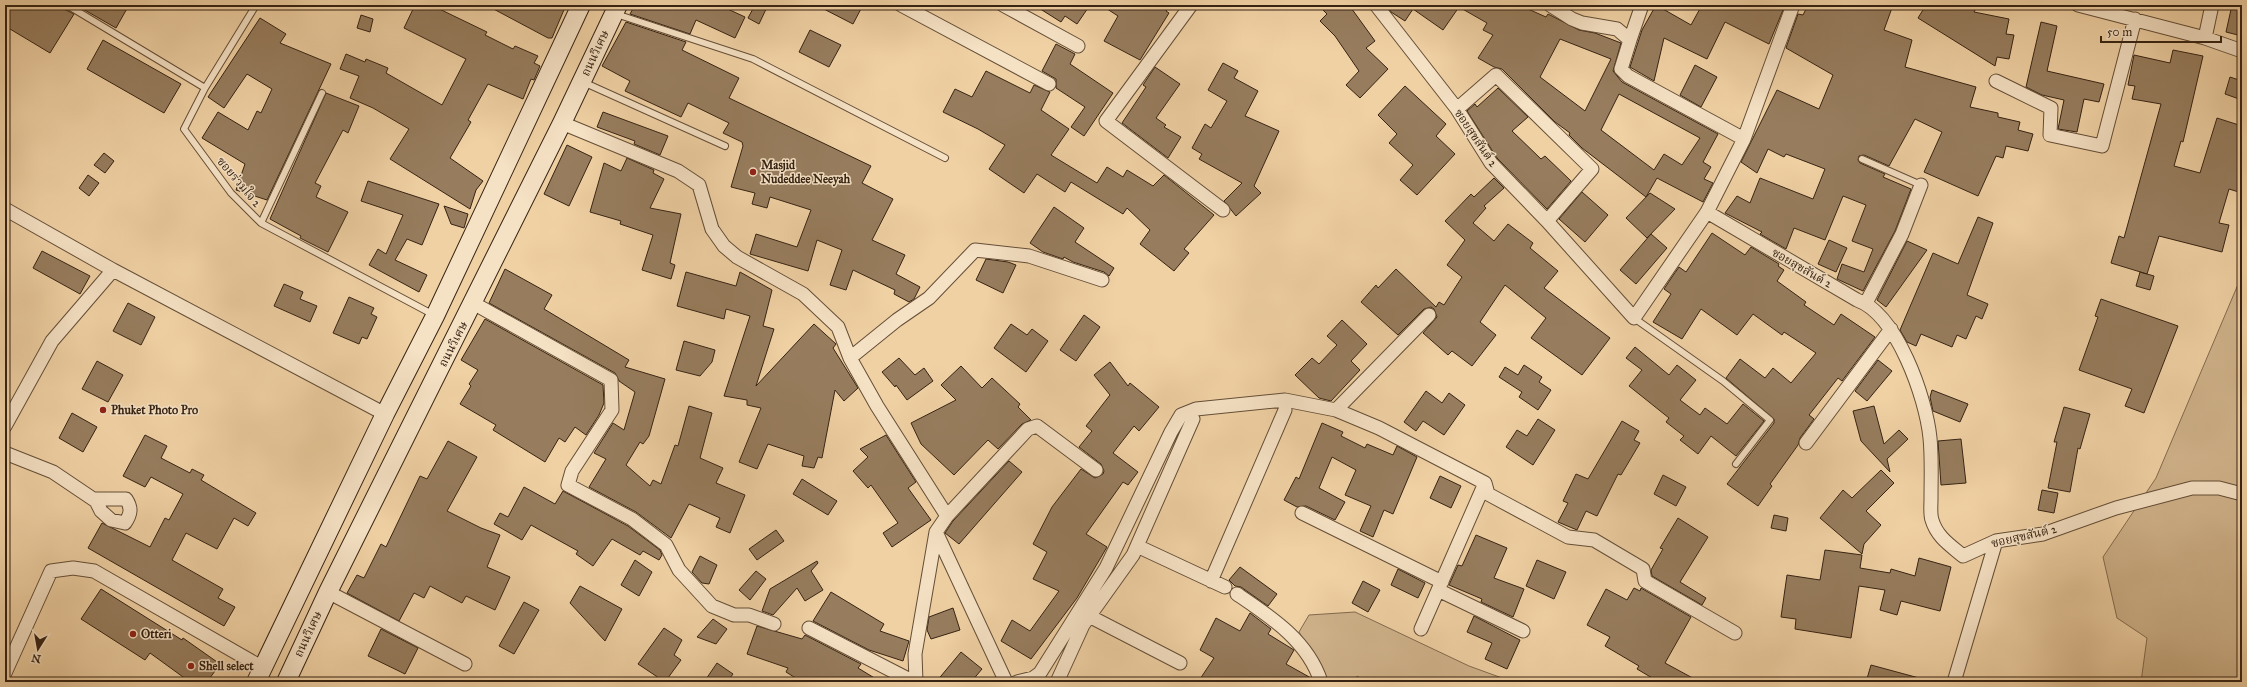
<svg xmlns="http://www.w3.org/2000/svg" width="2247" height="687" viewBox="0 0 2247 687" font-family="'IM FELL Great Primer','Noto Serif Thai',serif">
<rect width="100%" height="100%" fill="#f0d1a4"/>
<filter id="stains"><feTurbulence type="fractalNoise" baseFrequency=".005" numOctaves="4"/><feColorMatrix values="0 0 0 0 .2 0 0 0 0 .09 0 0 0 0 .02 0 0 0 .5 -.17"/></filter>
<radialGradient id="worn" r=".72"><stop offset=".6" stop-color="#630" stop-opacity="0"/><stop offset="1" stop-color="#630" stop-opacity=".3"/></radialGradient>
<path fill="#d0b38b" stroke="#836b4f" d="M 2242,275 L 2242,682 L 2141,682 L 2147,638 L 2117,618 L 2103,557 L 2156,478 Z
M 1355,612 L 1469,666 L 1513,682 L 1367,682 L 1357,676 L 1355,682 L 1322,682 L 1321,667 L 1299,632 L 1309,615 Z"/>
<path fill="#977d5e" stroke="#362313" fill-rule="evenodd" d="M 10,5 L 63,5 L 64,9 L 74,14 L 50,53 L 5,26 L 5,14 Z
M 76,5 L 129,5 L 116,28 Z
M 415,5 L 431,5 L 487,32 L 485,35 L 513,49 L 515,46 L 538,56 L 534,63 L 540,66 L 534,80 L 531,79 L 523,99 L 488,84 L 468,120 L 471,122 L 450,158 L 483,181 L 476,190 L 470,209 L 390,159 L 409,129 L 373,108 L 350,98 L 359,76 L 340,69 L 346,54 L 365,62 L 366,59 L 388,68 L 386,73 L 442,105 L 466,59 L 404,28 Z
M 486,5 L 566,5 L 552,38 L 548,38 Z
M 635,5 L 719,5 L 745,17 L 735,38 L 696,20 L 690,34 L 630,14 Z
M 755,5 L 768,5 L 759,24 L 748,18 Z
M 816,5 L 863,5 L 853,24 Z
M 1034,5 L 1090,5 L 1077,24 L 1065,16 L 1061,22 Z
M 1101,5 L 1170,5 L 1166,11 L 1169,13 L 1140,60 L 1104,41 L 1118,16 Z
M 1318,5 L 1349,5 L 1375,41 L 1366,48 L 1388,69 L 1360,98 L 1346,85 L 1359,71 L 1335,36 L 1320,21 L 1327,14 Z
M 1386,5 L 1519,5 L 1546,17 L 1548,14 L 1579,30 L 1595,33 L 1621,43 L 1613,71 L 1622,82 L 1718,134 L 1703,162 L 1711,167 L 1704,179 L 1713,183 L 1703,202 L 1657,178 L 1646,197 L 1582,148 L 1569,135 L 1570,133 L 1555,122 L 1502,69 L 1494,67 L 1478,58 L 1493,35 L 1483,30 L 1487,23 L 1459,7 L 1443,30 L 1413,9 L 1405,21 L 1391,12 ZM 1560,39 L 1611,59 L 1585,111 L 1540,77 ZM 1619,94 L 1700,138 L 1682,165 L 1664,154 L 1654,170 L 1601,130 Z
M 1656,5 L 1691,25 L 1702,5 L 1772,5 L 1783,10 L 1769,44 L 1725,22 L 1707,59 L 1664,38 L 1654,81 L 1630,67 L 1642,30 Z
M 1808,5 L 1893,5 L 1884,30 L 1912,40 L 1905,67 L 1976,87 L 1970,107 L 1998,113 L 1998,117 L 2020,122 L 2018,130 L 2033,134 L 2028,151 L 2006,146 L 2003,158 L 1996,156 L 1978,196 L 1924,172 L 1942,132 L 1915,119 L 1889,166 L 1864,155 L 1859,156 L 1858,160 L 1860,163 L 1885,174 L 1883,177 L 1911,189 L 1895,231 L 1863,291 L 1837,279 L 1842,264 L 1864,272 L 1873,249 L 1852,241 L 1866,205 L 1843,196 L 1825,240 L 1794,228 L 1786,249 L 1760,234 L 1762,232 L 1725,213 L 1737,196 L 1750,203 L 1760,178 L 1813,199 L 1825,169 L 1786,154 L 1784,157 L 1768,149 L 1757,173 L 1741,162 L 1777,90 L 1819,109 L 1833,75 L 1786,48 L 1798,14 L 1803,15 Z
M 1926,5 L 1978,5 L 1974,12 L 2009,19 L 2006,34 L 2014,35 L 2009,59 L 1997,57 L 1995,66 L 1918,18 Z
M 2232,5 L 2242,5 L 2242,36 L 2226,32 Z
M 361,15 L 373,19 L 370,32 L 357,28 Z
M 260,18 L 286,34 L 280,43 L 331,64 L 267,200 L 236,190 L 245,164 L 202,138 L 218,112 L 248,130 L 257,111 L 261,113 L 272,89 L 247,74 L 224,108 L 208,97 Z
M 626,22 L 686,42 L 682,50 L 739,78 L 729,98 L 871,166 L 862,183 L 893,199 L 872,240 L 905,255 L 896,274 L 920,287 L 914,299 L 909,302 L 894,294 L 895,290 L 853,270 L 846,290 L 830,285 L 842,250 L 817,240 L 808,271 L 750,254 L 756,234 L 797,247 L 811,210 L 770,197 L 767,208 L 752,204 L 755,193 L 731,187 L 743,146 L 742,142 L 723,133 L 729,123 L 688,103 L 681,117 L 625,91 L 630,81 L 602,66 Z
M 2041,22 L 2057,26 L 2047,71 L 2104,84 L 2099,102 L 2084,99 L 2077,132 L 2058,129 L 2064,100 L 2042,95 L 2026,87 Z
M 810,30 L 841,45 L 829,67 L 799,52 Z
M 103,40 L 181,84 L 164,113 L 87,69 Z
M 1056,44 L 1075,54 L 1070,64 L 1113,93 L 1084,136 L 1071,127 L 1085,107 L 1056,88 L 1056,79 L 1042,71 Z
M 2173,50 L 2203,56 L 2183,142 L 2181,141 L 2174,166 L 2200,173 L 2217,118 L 2242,126 L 2242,193 L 2229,189 L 2219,223 L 2229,225 L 2222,252 L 2159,236 L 2147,274 L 2111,263 L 2119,236 L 2124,238 L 2161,104 L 2132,99 L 2135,86 L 2128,85 L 2134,55 L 2170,63 Z
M 1223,63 L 1238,71 L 1234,78 L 1258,91 L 1245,116 L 1279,131 L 1254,186 L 1261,193 L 1236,216 L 1224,201 L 1242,183 L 1199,159 L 1202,154 L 1192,148 L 1205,124 L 1211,128 L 1227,101 L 1208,90 Z
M 1695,65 L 1717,77 L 1701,107 L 1680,95 Z
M 1155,67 L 1180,84 L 1156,118 L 1166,125 L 1164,127 L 1181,137 L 1168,158 L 1122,123 L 1146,87 L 1143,85 Z
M 986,71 L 1030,93 L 1034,85 L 1050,92 L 1041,110 L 1069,129 L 1051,155 L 1097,183 L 1107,167 L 1123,177 L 1127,170 L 1153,186 L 1164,175 L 1214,215 L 1184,249 L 1189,253 L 1174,271 L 1140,244 L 1150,230 L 1127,208 L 1123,214 L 1071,182 L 1065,192 L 1037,174 L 1024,193 L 989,169 L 1005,145 L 978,129 L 943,112 L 955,89 L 972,97 Z
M 2230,77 L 2242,81 L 2242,100 L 2225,94 Z
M 1405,86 L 1446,124 L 1436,136 L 1455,154 L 1417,195 L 1400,180 L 1413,165 L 1389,143 L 1397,134 L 1378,115 Z
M 1498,88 L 1528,117 L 1512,131 L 1541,159 L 1545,156 L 1571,181 L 1547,209 L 1497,158 L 1467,111 L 1475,104 L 1477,107 Z
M 326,93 L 359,106 L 348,133 L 343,130 L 315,183 L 321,186 L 316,197 L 348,212 L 328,252 L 300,238 L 301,236 L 270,219 Z
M 603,112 L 668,136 L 660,155 L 634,144 L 635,141 L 597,127 Z
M 567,145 L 592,157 L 569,206 L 544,194 Z
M 104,153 L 114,161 L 105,173 L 94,165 Z
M 627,158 L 654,170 L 653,173 L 664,179 L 650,208 L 681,214 L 670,263 L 675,265 L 671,279 L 642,270 L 653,235 L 620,224 L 621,221 L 590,212 L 604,163 L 621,171 Z
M 88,175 L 99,183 L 89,196 L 79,188 Z
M 1494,178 L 1504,188 L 1484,206 L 1486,208 L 1473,223 L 1494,241 L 1508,224 L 1533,243 L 1530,248 L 1558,271 L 1544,288 L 1610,338 L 1582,375 L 1531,338 L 1546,318 L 1505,285 L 1480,322 L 1496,335 L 1472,366 L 1452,351 L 1448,355 L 1423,333 L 1437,317 L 1434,309 L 1431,307 L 1424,309 L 1398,335 L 1361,302 L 1376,285 L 1378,288 L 1396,269 L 1436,307 L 1439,302 L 1444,305 L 1462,277 L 1447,265 L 1465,240 L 1445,221 L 1471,194 L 1474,197 Z
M 368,181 L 439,204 L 422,245 L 407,239 L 395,260 L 427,275 L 419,292 L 369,265 L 378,249 L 386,254 L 403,215 L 361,201 Z
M 1582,192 L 1608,215 L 1585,242 L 1559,219 Z
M 1650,193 L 1675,209 L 1647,238 L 1626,218 Z
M 444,206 L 468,214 L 464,228 L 451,224 Z
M 1054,207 L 1084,228 L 1075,242 L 1114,268 L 1109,276 L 1104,272 L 1073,262 L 1064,257 L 1063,259 L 1043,252 L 1030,243 Z
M 1978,217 L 1993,223 L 1967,295 L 1988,304 L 1982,319 L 1976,316 L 1966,339 L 1957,335 L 1952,347 L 1921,334 L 1916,346 L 1907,342 L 1900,330 L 1933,253 L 1958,264 Z
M 1712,233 L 1745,255 L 1751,247 L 1779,264 L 1778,266 L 1784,270 L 1777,281 L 1806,302 L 1804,305 L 1834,325 L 1841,314 L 1875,337 L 1842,381 L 1838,378 L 1809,415 L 1814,419 L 1800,438 L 1798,445 L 1770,484 L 1772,486 L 1758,506 L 1727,484 L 1774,423 L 1774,419 L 1726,378 L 1740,359 L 1765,378 L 1773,368 L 1791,383 L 1816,353 L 1784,332 L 1782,335 L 1753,314 L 1737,335 L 1701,309 L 1682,339 L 1653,322 L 1671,294 L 1664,289 L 1674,274 L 1679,267 L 1686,272 Z
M 1651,234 L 1667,248 L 1636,284 L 1620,270 Z
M 1829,240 L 1847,248 L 1836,272 L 1818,264 Z
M 1907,241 L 1927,250 L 1886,307 L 1877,300 Z
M 42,251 L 90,276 L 80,294 L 33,268 Z
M 986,259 L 1008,262 L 1016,265 L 1003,293 L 976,280 Z
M 505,269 L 552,295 L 544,309 L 629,360 L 625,367 L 665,379 L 649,436 L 643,444 L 640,442 L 626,465 L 650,486 L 653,480 L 661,484 L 675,445 L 678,446 L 689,406 L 712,413 L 700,458 L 723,468 L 716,483 L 745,495 L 730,533 L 716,527 L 720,518 L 689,504 L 671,538 L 636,512 L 589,487 L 606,459 L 594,453 L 613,423 L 624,430 L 635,392 L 619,381 L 615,373 L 489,303 Z
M 686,272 L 736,286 L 740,272 L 772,290 L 763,326 L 774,329 L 756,386 L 814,324 L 836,344 L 833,348 L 858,388 L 844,401 L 835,390 L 822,458 L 818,457 L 814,468 L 802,466 L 804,456 L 768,444 L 757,469 L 739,462 L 761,408 L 747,405 L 747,400 L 724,396 L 750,316 L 726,309 L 724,319 L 677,306 Z
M 2140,272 L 2154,276 L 2150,290 L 2136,286 Z
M 284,284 L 303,292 L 300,299 L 317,306 L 310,322 L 274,306 Z
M 349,297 L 374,308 L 371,314 L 377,317 L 367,339 L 362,337 L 359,344 L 333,333 Z
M 2101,299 L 2178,326 L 2144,413 L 2125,406 L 2132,389 L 2079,370 L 2098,317 L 2095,316 Z
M 128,303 L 155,317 L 141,345 L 113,331 Z
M 1084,315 L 1100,327 L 1076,361 L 1060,350 Z
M 485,319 L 603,385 L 604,403 L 599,415 L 586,435 L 575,427 L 565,442 L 559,438 L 545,462 L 493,430 L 496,425 L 460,404 L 471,386 L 469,384 L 478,370 L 461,360 Z
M 1342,320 L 1367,344 L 1351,361 L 1360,370 L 1331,401 L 1319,398 L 1295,375 L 1312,358 L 1319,364 L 1337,345 L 1327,336 Z
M 1011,324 L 1027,335 L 1032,329 L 1048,341 L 1026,372 L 994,348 Z
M 684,341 L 715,350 L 712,362 L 700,376 L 676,370 Z
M 1635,347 L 1669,375 L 1677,365 L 1696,380 L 1680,400 L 1700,415 L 1705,408 L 1727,424 L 1743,404 L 1764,421 L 1736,456 L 1711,436 L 1698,454 L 1680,440 L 1684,436 L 1666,422 L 1669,418 L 1629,386 L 1642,370 L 1626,358 Z
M 899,358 L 915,375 L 924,368 L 933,381 L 907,400 L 896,385 L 895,387 L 882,372 Z
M 1878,360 L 1892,371 L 1867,401 L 1855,391 Z
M 97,361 L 123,375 L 108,402 L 82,389 Z
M 1110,362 L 1128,386 L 1130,383 L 1159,407 L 1139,431 L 1134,426 L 1113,453 L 1138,472 L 1128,485 L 1123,482 L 1086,534 L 1107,547 L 1077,598 L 1031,659 L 1001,641 L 1012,620 L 1030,631 L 1059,591 L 1033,579 L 1047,552 L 1033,544 L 1052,507 L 1081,469 L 1095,478 L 1103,474 L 1104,471 L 1101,464 L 1079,447 L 1092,431 L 1086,426 L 1110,395 L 1094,375 Z
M 1524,365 L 1542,377 L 1539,382 L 1551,390 L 1538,410 L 1519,397 L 1522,392 L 1499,377 L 1505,367 L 1518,375 Z
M 961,366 L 982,388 L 992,378 L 1020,404 L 1018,407 L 1031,420 L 1022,424 L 998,449 L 988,440 L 954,475 L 921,444 L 911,423 L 956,400 L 941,385 Z
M 1932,390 L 1968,404 L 1960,422 L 1933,411 L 1930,397 Z
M 1426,391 L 1442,403 L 1449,393 L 1465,405 L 1444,435 L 1423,421 L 1416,431 L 1404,422 Z
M 1874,406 L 1884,444 L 1899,430 L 1908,439 L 1887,459 L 1890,472 L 1861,441 L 1853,411 Z
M 2064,407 L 2090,414 L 2080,449 L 2078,448 L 2070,492 L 2048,488 L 2057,442 L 2054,442 Z
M 72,413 L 97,427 L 83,452 L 59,438 Z
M 1538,419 L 1555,430 L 1533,465 L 1506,447 L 1517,430 L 1527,436 Z
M 1622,421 L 1639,431 L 1634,440 L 1640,443 L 1621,475 L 1618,474 L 1597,516 L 1586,511 L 1577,530 L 1558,522 L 1568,503 L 1563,501 L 1576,474 L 1588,479 Z
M 1322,423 L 1343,432 L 1341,436 L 1365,448 L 1367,444 L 1393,455 L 1397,446 L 1417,457 L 1393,514 L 1384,510 L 1373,537 L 1360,531 L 1371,506 L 1345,495 L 1356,470 L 1332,457 L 1319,488 L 1345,502 L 1335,520 L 1306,506 L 1297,507 L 1284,500 L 1296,477 L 1299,479 Z
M 145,435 L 167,446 L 161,458 L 190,473 L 192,469 L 204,475 L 201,480 L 256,513 L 248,526 L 234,518 L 217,549 L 186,533 L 172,560 L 223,589 L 218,598 L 235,607 L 224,626 L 88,548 L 102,523 L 150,547 L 165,518 L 169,520 L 183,494 L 151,477 L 145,487 L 123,476 Z
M 886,435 L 916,482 L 908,488 L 931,520 L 892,547 L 883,533 L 898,523 L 871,485 L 868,488 L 853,471 L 868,457 L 860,449 Z
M 1961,439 L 1966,483 L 1941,485 L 1938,441 Z
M 448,441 L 477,457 L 447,511 L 481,528 L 500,535 L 487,567 L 510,577 L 495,610 L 466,596 L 462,603 L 430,586 L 424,598 L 414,593 L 399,621 L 347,593 L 357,575 L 364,578 L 381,544 L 386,547 L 420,476 L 427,479 Z
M 1009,461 L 1022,472 L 959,544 L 945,533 L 953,521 Z
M 1881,470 L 1894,483 L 1866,511 L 1881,525 L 1864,544 L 1862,554 L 1820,518 L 1843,490 L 1852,498 Z
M 1663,475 L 1686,487 L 1676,506 L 1654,494 Z
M 1440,476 L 1461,486 L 1451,508 L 1430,498 Z
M 802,479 L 837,501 L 828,515 L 793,494 Z
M 524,487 L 555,504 L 563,491 L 628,526 L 660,550 L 662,555 L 659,560 L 643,551 L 640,555 L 612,539 L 593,566 L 576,554 L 578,551 L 531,525 L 522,540 L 494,524 L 500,513 L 508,517 Z
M 2042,490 L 2058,493 L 2054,513 L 2038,510 Z
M 1774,515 L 1788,518 L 1786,531 L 1771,528 Z
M 1678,518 L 1708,537 L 1680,582 L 1706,598 L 1702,605 L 1652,576 L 1651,570 L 1663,549 L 1660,548 Z
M 776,530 L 784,541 L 757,560 L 749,549 Z
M 1476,535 L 1507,548 L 1494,578 L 1524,589 L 1513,617 L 1481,602 L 1482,599 L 1449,585 L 1458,565 L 1462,566 Z
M 1825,550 L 1862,555 L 1860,568 L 1890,573 L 1891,569 L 1915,576 L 1919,558 L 1951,567 L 1940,611 L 1901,601 L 1897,615 L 1880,610 L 1885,590 L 1859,586 L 1851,638 L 1795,629 L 1796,619 L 1781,617 L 1787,575 L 1820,580 Z
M 700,556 L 717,565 L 709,584 L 702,583 L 692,572 Z
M 635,560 L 652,572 L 639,596 L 621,585 Z
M 1537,560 L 1566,572 L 1554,599 L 1526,586 Z
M 817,561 L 818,563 L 811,571 L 823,590 L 805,601 L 797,588 L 773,615 L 762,611 L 770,589 Z
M 1240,567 L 1277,594 L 1268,606 L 1241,587 L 1235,586 L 1229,580 Z
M 1398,569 L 1425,583 L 1418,598 L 1391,585 Z
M 756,571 L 766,579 L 750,600 L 739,590 Z
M 1363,581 L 1380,590 L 1368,612 L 1352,603 Z
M 580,586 L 622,609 L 605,641 L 570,603 Z
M 1634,588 L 1640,591 L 1641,588 L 1691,617 L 1665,663 L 1700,682 L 1659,682 L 1637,669 L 1639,666 L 1605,646 L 1610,637 L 1587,625 L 1606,589 L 1627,600 Z
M 101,589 L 182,640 L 183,638 L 220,664 L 207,682 L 190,682 L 150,653 L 145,660 L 81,619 Z
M 831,592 L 884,624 L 880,631 L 909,641 L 903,661 L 869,650 L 813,621 Z
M 524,602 L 539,610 L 514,654 L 499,646 Z
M 953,608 L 960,630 L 931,639 L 927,630 L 929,617 Z
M 1250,613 L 1271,629 L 1268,634 L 1294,650 L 1286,664 L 1311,678 L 1312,682 L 1198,682 L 1214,658 L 1200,650 L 1216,618 L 1240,631 Z
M 1474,616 L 1520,640 L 1507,669 L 1485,659 L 1492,643 L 1467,632 Z
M 713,619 L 727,629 L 716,644 L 697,637 Z
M 757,626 L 802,639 L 805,635 L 861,664 L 858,668 L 881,682 L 802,682 L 786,672 L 788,668 L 747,654 Z
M 664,628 L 682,640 L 674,655 L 681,660 L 665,682 L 638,664 Z
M 381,629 L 418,648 L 405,674 L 368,656 Z
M 961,652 L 982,669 L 971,682 L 936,682 Z
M 717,663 L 733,674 L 727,682 L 704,682 Z
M 1871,665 L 1919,678 L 1918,682 L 1866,682 Z"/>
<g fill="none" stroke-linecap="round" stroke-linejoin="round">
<defs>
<path id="service" d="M 67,5 L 205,88
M 256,5 L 205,88 L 184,129 L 231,193 L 261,223 L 434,315
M 616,14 L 753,59 L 945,158
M 583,82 L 725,146
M 1862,159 L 1921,185
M 261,223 L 322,93
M 1634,318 L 1723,381 L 1770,420 L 1736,464"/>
<path id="minor" d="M 901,5 L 1049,84
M 1003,5 L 1078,46
M 1191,5 L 1106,121 L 1223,210
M 1376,5 L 1457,109 L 1491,163 L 1547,221 L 1634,318 L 1707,212 L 1744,139 L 1793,5
M 1550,5 L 1572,19 L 1582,23 L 1617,29 L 1630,40 L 1621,69 L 1628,76 L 1744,139
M 2078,5 L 2205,38 L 2242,51
M 2205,38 L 2212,5
M 1630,40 L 1642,5
M 1996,81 L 2051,108 L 2050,135 L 2102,146 L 2135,19
M 1457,109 L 1496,75 L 1592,169 L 1547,221
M 562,123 L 678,171 L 699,185 L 712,229 L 724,246 L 737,257 L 803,294 L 838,327 L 850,358 L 877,406 L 947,516 L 936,532 L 1006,682
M 5,209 L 113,270 L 385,414
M 1707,212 L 1857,300 C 1897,314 1926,398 1930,438 C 1932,458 1931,478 1931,499 C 1931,505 1930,514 1932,520 C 1937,537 1950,545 1963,556 L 1996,541 L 2043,534 L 2116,508 L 2192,488 L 2219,488 L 2242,494
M 473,303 L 611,380 L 612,410 L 572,471 L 568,485 L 632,519 L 666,545 L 679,570 L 712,606 L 734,615 L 749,615 L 774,624
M 1866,303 L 1902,234 L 1921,185
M 850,358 L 897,320 L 929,298 L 975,250 L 1029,256 L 1102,280
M 1336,410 L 1429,315
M 5,426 L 52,341 L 113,270
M 1806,443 L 1891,329
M 5,453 L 53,472 L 96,501 L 101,511 L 111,520 L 125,523 C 131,514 132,508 126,499 L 94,499
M 1302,513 L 1442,582
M 947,516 L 1028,429 L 1037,426 L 1096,470
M 1137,546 L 1225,587
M 1211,581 L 1285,410
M 1438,590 L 1523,631
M 328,592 L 465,664
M 1237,594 C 1271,617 1308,641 1321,682
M 1089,616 L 1180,663
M 809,628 L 914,682
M 1421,629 L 1485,483
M 5,673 L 51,571 L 73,568 L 94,571 L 263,668
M 916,682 L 915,654 L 936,532
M 1017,682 L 1033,678 L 1040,673 L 1106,568 L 1171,432 L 1181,415 L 1196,409 L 1285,400 L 1336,410 L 1379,428 L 1485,483 L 1488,494 L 1568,537 L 1594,540 L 1643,569 L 1645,581 L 1735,633
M 1057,682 L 1083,625 L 1133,555 L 1193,419
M 1954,682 L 1996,541"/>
<path id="secondary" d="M 256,682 L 385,414 L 435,316 L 581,5
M 286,682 L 328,592 L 562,123 L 618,5"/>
</defs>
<use href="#service" stroke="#644e37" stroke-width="8"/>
<use href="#minor" stroke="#644e37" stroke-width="15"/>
<use href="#secondary" stroke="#362313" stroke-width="20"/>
<use href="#service" stroke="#f5e1c4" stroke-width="6"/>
<use href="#minor" stroke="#f5e1c4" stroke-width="13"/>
<use href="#secondary" stroke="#f5e1c4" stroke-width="18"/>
</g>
<g fill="#8f2418" stroke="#f5e1c4" stroke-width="1.5">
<circle cx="753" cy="172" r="4"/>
<circle cx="103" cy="410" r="4"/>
<circle cx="133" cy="634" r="4"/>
<circle cx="191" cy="666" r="4"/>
</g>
<g text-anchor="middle" stroke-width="3" stroke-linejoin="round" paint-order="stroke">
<g font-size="12" fill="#362313" stroke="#f5e1c4">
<text transform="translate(595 53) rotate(-65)" y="4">ถนนวิเศษ</text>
<text transform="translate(1476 138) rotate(56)" y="4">ซอยสุขสันต์ 2</text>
<text transform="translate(239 182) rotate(50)" y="4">ซอยร่วมใจ 2</text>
<text transform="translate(1802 268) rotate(30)" y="4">ซอยสุขสันต์ 2</text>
<text transform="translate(453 344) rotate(-63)" y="4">ถนนวิเศษ</text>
<text transform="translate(2024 536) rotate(-13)" y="4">ซอยสุขสันต์ 2</text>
<text transform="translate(308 634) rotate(-65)" y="4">ถนนวิเศษ</text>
</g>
<g font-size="12" font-weight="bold" fill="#362313" stroke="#f5e1c4" text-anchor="start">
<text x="761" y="169">Masjid<tspan x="761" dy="14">Nudeddee Neeyah</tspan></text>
<text x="111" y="414">Phuket Photo Pro</text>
<text x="141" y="638">Otteri</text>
<text x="199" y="670">Shell select</text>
</g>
</g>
<rect width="2247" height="687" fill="none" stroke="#f0d1a4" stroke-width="20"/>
<rect x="6" y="6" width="2235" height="675" fill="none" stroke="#362313" stroke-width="2"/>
<rect x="10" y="10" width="2227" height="667" fill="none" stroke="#362313"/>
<g transform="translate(38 649) rotate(191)" stroke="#f5e1c4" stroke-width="3" paint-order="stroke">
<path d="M0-3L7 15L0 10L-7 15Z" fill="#362313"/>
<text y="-6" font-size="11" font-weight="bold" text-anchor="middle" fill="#362313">N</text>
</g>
<path d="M2101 36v6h120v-6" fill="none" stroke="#362313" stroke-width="2"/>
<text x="2107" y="36" font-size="12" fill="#362313" stroke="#f5e1c4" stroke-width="3" paint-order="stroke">50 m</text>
<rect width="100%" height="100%" filter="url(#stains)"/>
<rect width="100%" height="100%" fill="url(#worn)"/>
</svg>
